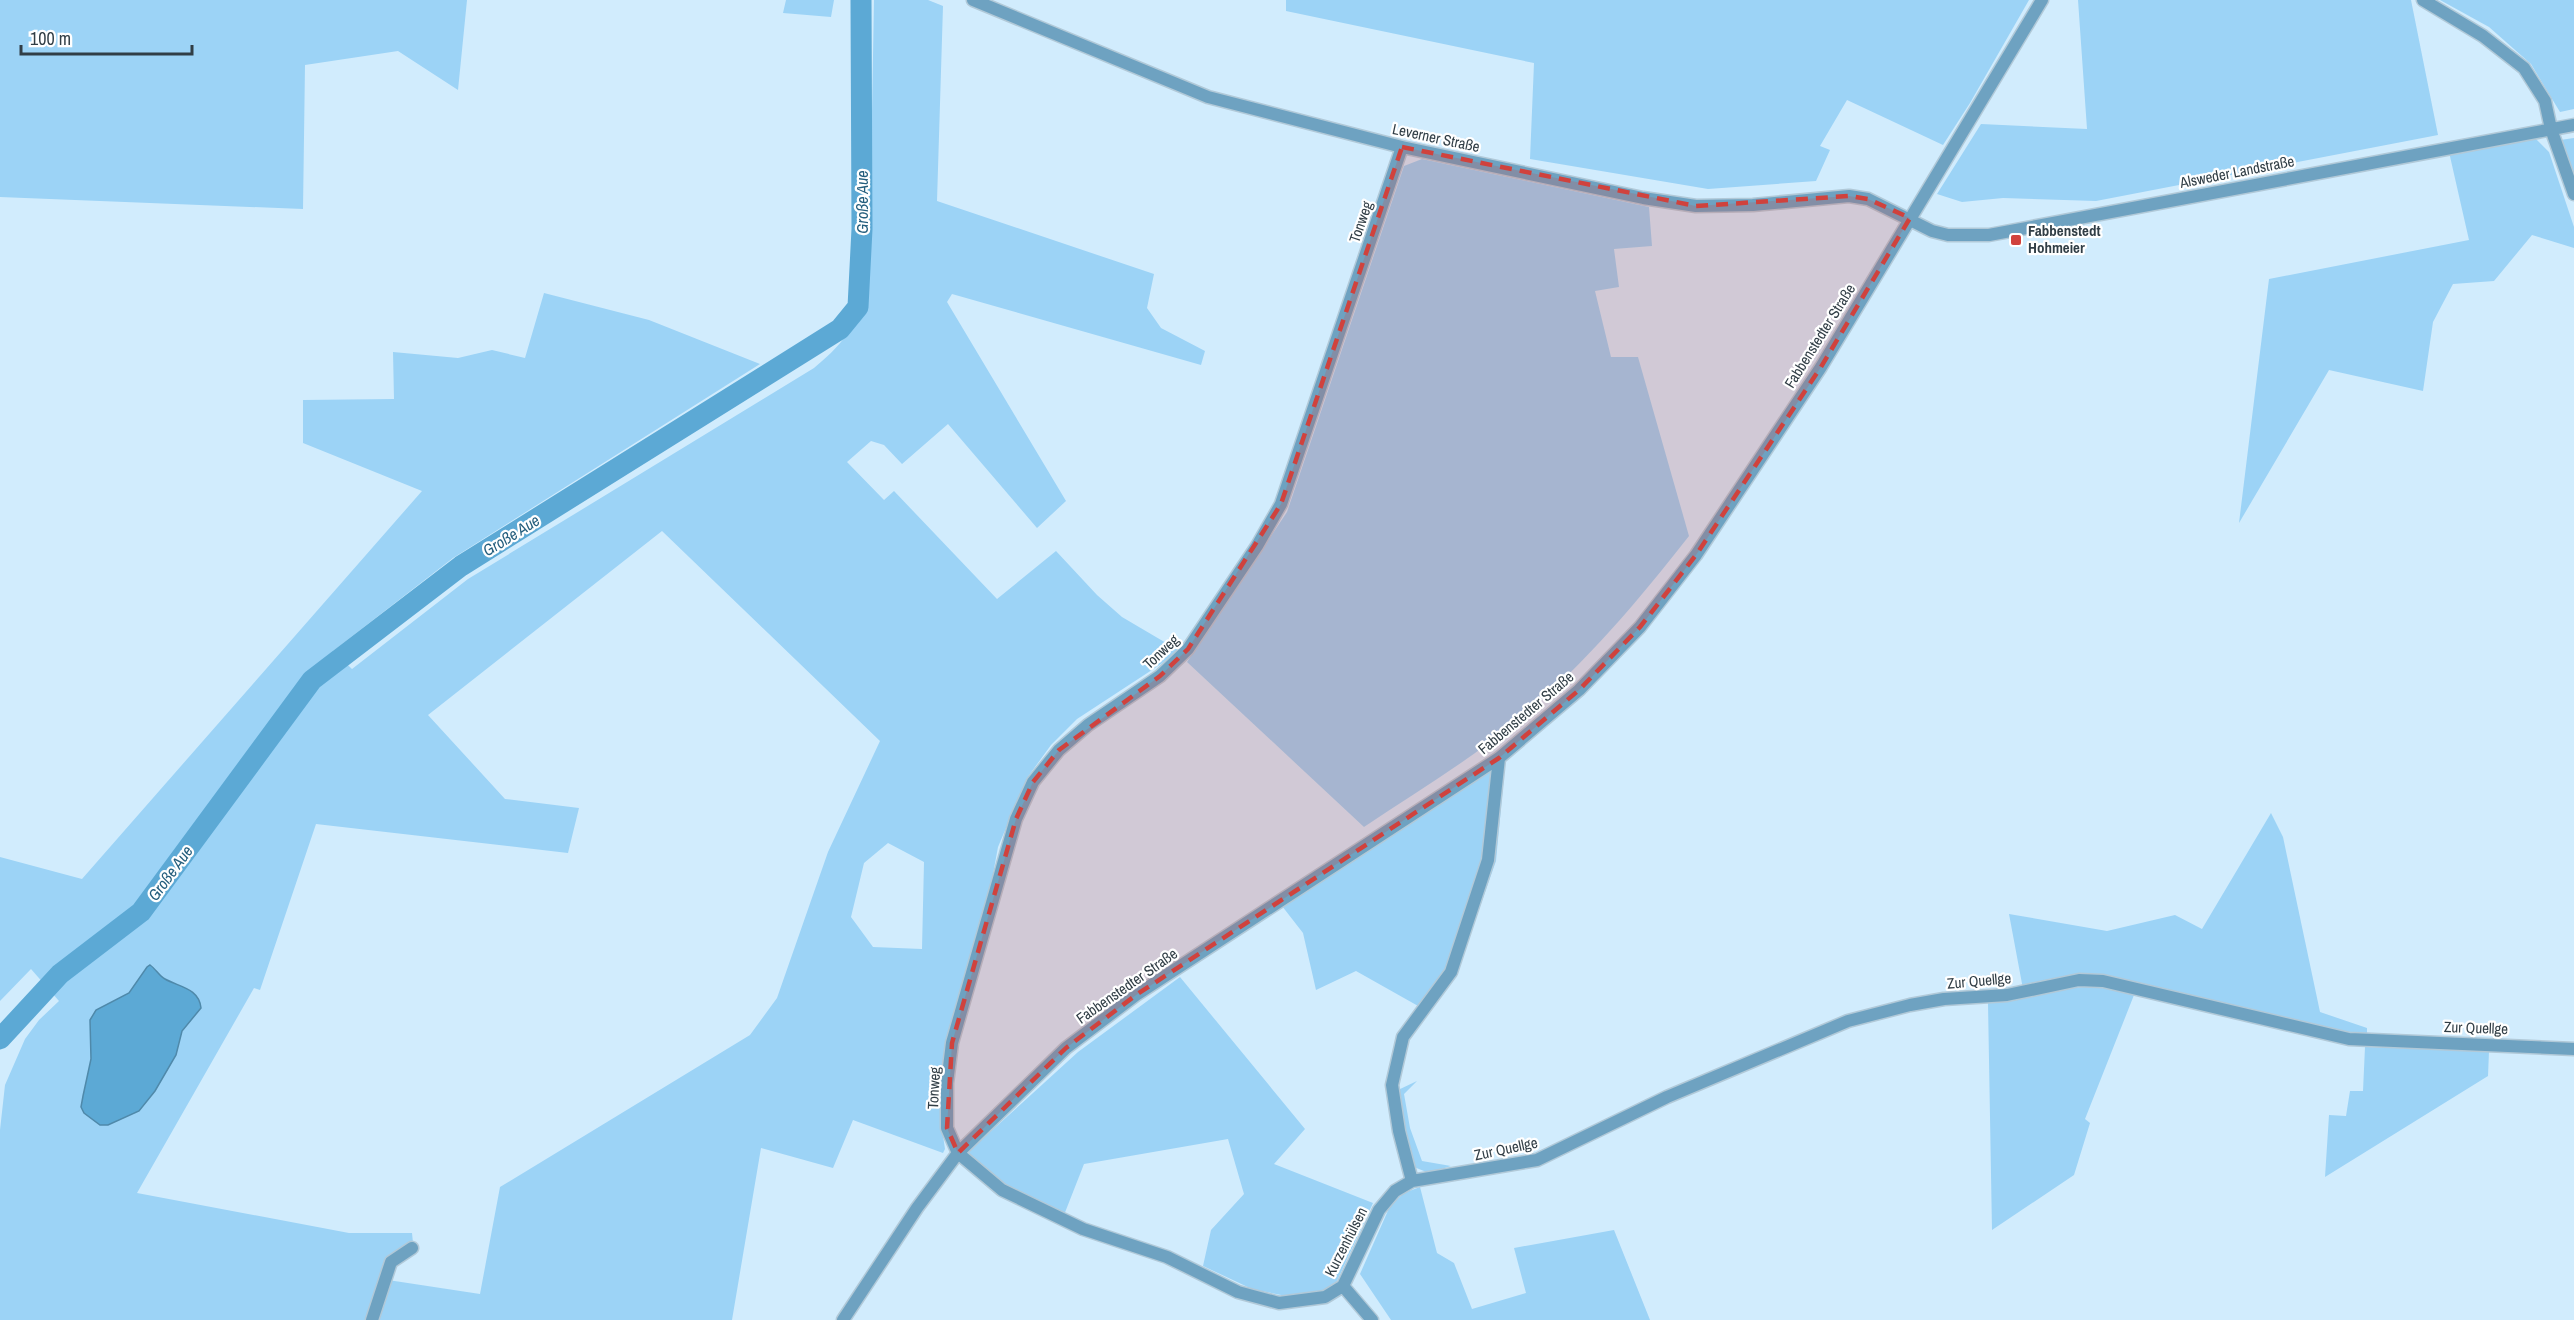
<svg xmlns="http://www.w3.org/2000/svg" width="2574" height="1320" viewBox="0 0 2574 1320" font-family="'Archivo Narrow',sans-serif">
<rect width="100%" height="100%" fill="#d1ecfd"/>
<path fill="#9cd3f6" fill-rule="evenodd" d="M 0,0 L 467,0 L 458,90 L 398,51 L 305,65 L 303,209 L 0,197 Z
M 786,0 L 834,0 L 831,17 L 783,13 Z
M 874,0 L 928,0 L 943,6 L 937,201 L 1154,274 L 1147,308 L 1161,328 L 1205,351 L 1201,365 L 952,294 L 947,302 L 1066,501 L 1037,528 L 948,424 L 902,464 L 884,445 L 871,441 L 847,462 L 884,500 L 894,491 L 997,599 L 1056,551 L 1097,595 L 1122,617 L 1178,650 L 1161,664 L 1077,719 L 1051,745 L 1027,778 L 998,847 L 989,896 L 949,1032 L 941,1082 L 942,1129 L 945,1149 L 943,1153 L 853,1120 L 833,1168 L 761,1148 L 732,1320 L 375,1320 L 388,1280 L 480,1294 L 500,1187 L 750,1035 L 777,998 L 828,852 L 880,741 L 662,531 L 428,715 L 505,799 L 579,808 L 568,853 L 316,824 L 260,990 L 254,988 L 137,1193 L 349,1233 L 412,1233 L 413,1243 L 390,1259 L 370,1320 L 0,1320 L 0,1130 L 5,1085 L 25,1039 L 39,1020 L 59,1001 L 31,969 L 0,1001 L 0,857 L 82,879 L 422,491 L 303,443 L 303,400 L 394,399 L 393,352 L 458,358 L 492,350 L 525,358 L 544,293 L 649,320 L 760,364 L 453,558 L 333,651 L 352,669 L 468,579 L 814,368 C 848,340 860,320 869,278 ZM 888,843 L 924,862 L 922,949 L 873,947 L 851,917 L 864,863 Z
M 1286,0 L 2029,0 L 1970,103 L 1943,145 L 1847,100 L 1820,146 L 1830,150 L 1816,181 L 1708,189 L 1530,159 L 1534,63 L 1286,11 Z
M 2078,0 L 2411,0 L 2438,135 L 2096,201 L 2003,198 L 1962,202 L 1937,194 L 1981,124 L 2087,129 Z
M 2440,0 L 2574,0 L 2574,109 L 2560,112 L 2531,64 L 2489,27 Z
M 2535,138 L 2549,152 L 2574,227 L 2574,248 L 2532,235 L 2494,281 L 2453,284 L 2433,322 L 2423,391 L 2329,370 L 2239,523 L 2269,279 L 2469,240 L 2449,152 Z
M 2574,138 L 2574,181 L 2560,140 Z
M 1422,159 L 1649,207 L 1652,246 L 1614,249 L 1619,287 L 1595,291 L 1611,357 L 1638,357 L 1689,536 C 1635,605 1579,671 1511,726 C 1465,763 1413,794 1364,827 L 1187,662 L 1287,512 L 1404,166 Z
M 1492,770 L 1504,776 L 1496,861 L 1464,952 L 1454,973 L 1427,1011 L 1356,971 L 1316,990 L 1303,933 L 1282,906 Z
M 2271,813 L 2283,837 L 2320,1012 L 2367,1028 L 2367,1036 L 2350,1036 L 2104,977 L 2023,989 L 2009,914 L 2107,931 L 2175,915 L 2202,929 Z
M 1180,977 L 1305,1129 L 1274,1164 L 1373,1203 L 1337,1281 L 1322,1291 L 1286,1296 L 1252,1289 L 1203,1266 L 1211,1230 L 1244,1194 L 1228,1139 L 1084,1164 L 1064,1215 L 1004,1184 L 966,1154 L 1078,1052 Z
M 2097,986 L 2134,995 L 2085,1119 L 2090,1123 L 2074,1175 L 1992,1230 L 1988,1003 L 2071,988 Z
M 2365,1047 L 2489,1051 L 2488,1076 L 2325,1177 L 2329,1115 L 2346,1116 L 2350,1091 L 2363,1091 Z
M 1417,1081 L 1404,1094 L 1410,1128 L 1422,1161 L 1451,1166 L 1429,1173 L 1414,1167 L 1402,1131 L 1398,1090 Z
M 1420,1187 L 1437,1253 L 1454,1263 L 1472,1309 L 1526,1293 L 1514,1248 L 1614,1230 L 1650,1320 L 1391,1320 L 1360,1274 L 1390,1206 L 1404,1193 Z"/>
<path fill="#5ca9d5" stroke="#4f89aa" stroke-width="1.5" d="M 150,965 C 156,969 159,976 165,979 C 179,987 199,988 201,1008 L 182,1031 L 176,1055 L 155,1091 L 139,1111 L 108,1125 L 100,1125 L 84,1113 L 81,1107 L 83,1096 L 91,1059 L 90,1020 L 96,1010 L 129,993 L 147,967 Z"/>
<g fill="none" stroke-linecap="round" stroke-linejoin="round">
<path stroke="#5ca9d5" stroke-width="21" d="M 0,1039 L 60,974 L 141,912 L 312,680 L 461,566 L 840,329 L 858,307 L 862,229 L 861,0"/>
<defs>
<path id="minor" d="M 973,0 L 1208,97 L 1402,147 L 1643,198 L 1696,206 L 1753,205 L 1849,196 L 1868,199 L 1932,231 L 1948,235 L 1989,235 L 2574,125
M 2423,0 L 2483,36 L 2524,68 L 2545,101 L 2551,129 L 2574,194
M 1402,147 L 1281,504 L 1257,546 L 1188,649 L 1160,676 L 1088,725 L 1059,750 L 1033,782 L 1016,819 L 952,1043 L 947,1083 L 947,1128 L 958,1153 L 1002,1190 L 1083,1229 L 1167,1257 L 1238,1292 L 1279,1303 L 1325,1297 L 1343,1286 L 1379,1210 L 1395,1191 L 1412,1181 L 1399,1131 L 1392,1085 L 1403,1037 L 1451,972 L 1488,860 L 1499,758
M 1412,1181 L 1537,1160 L 1667,1097 L 1848,1021 L 1910,1005 L 1944,999 L 2007,995 L 2079,980 L 2103,981 L 2349,1039 L 2574,1049
M 1343,1286 L 1372,1320
M 372,1320 L 391,1262 L 412,1248
M 843,1320 L 917,1208 L 958,1153 L 1066,1048 L 1136,995 L 1499,758 L 1579,690 L 1640,627 L 1696,555 L 1821,367 L 2042,0"/>
</defs>
<use href="#minor" stroke="#b1c9d8" stroke-width="15"/>
<use href="#minor" stroke="#6ea2c1" stroke-width="12"/>
</g>
<path fill="#d0423d" fill-opacity="0.2" stroke="#d0423d" stroke-width="4.5" stroke-dasharray="12 8" stroke-linejoin="round" d="M 1402,147 L 1696,206 L 1849,196 L 1868,199 L 1910,218 L 1821,367 L 1696,555 L 1640,627 L 1579,690 L 1499,758 L 1136,995 L 1066,1048 L 958,1153 L 947,1128 L 952,1043 L 1016,819 L 1033,782 L 1059,750 L 1160,676 L 1188,649 L 1281,504 Z"/>
<rect fill="#d0423d" stroke="#fff" stroke-width="2" x="2010" y="234" width="12" height="12" rx="3"/>
<g text-anchor="middle" stroke-width="4.5" stroke-linejoin="round" paint-order="stroke">
<g font-size="15" fill="#313e46" stroke="#fff">
<text transform="translate(1436 138) rotate(12)" y="5">Leverner Straße</text>
<text transform="translate(2237 172) rotate(-11)" y="5">Alsweder Landstraße</text>
<text transform="translate(1361 222) rotate(-71)" y="5">Tonweg</text>
<text transform="translate(1820 336) rotate(-58)" y="5">Fabbenstedter Straße</text>
<text transform="translate(1161 652) rotate(-43)" y="5">Tonweg</text>
<text transform="translate(1526 713) rotate(-40)" y="5">Fabbenstedter Straße</text>
<text transform="translate(1979 981) rotate(-5)" y="5">Zur Quellge</text>
<text transform="translate(1127 986) rotate(-35)" y="5">Fabbenstedter Straße</text>
<text transform="translate(2476 1028) rotate(2)" y="5">Zur Quellge</text>
<text transform="translate(934 1088) rotate(-87)" y="5">Tonweg</text>
<text transform="translate(1506 1149) rotate(-12)" y="5">Zur Quellge</text>
<text transform="translate(1346 1242) rotate(-63)" y="5">Kurzenhülsen</text>
</g>
<g font-size="15" font-weight="bold" fill="#313e46" stroke="#fff" text-anchor="start">
<text x="2028" y="236">Fabbenstedt<tspan x="2028" dy="17">Hohmeier</tspan></text>
</g>
<g font-size="16" font-style="italic" fill="#245e7d" stroke="#fff">
<text transform="translate(862 202) rotate(-90)" y="6">Große Aue</text>
<text transform="translate(511 535) rotate(-32)" y="6">Große Aue</text>
<text transform="translate(170 873) rotate(-54)" y="6">Große Aue</text>
</g>
</g>
<path d="M21 45v9h171v-9" fill="none" stroke="#313e46" stroke-width="3"/>
<text x="30" y="45" font-size="18" fill="#313e46" stroke="#ffffff" stroke-width="4.5" paint-order="stroke">100 m</text>
</svg>
